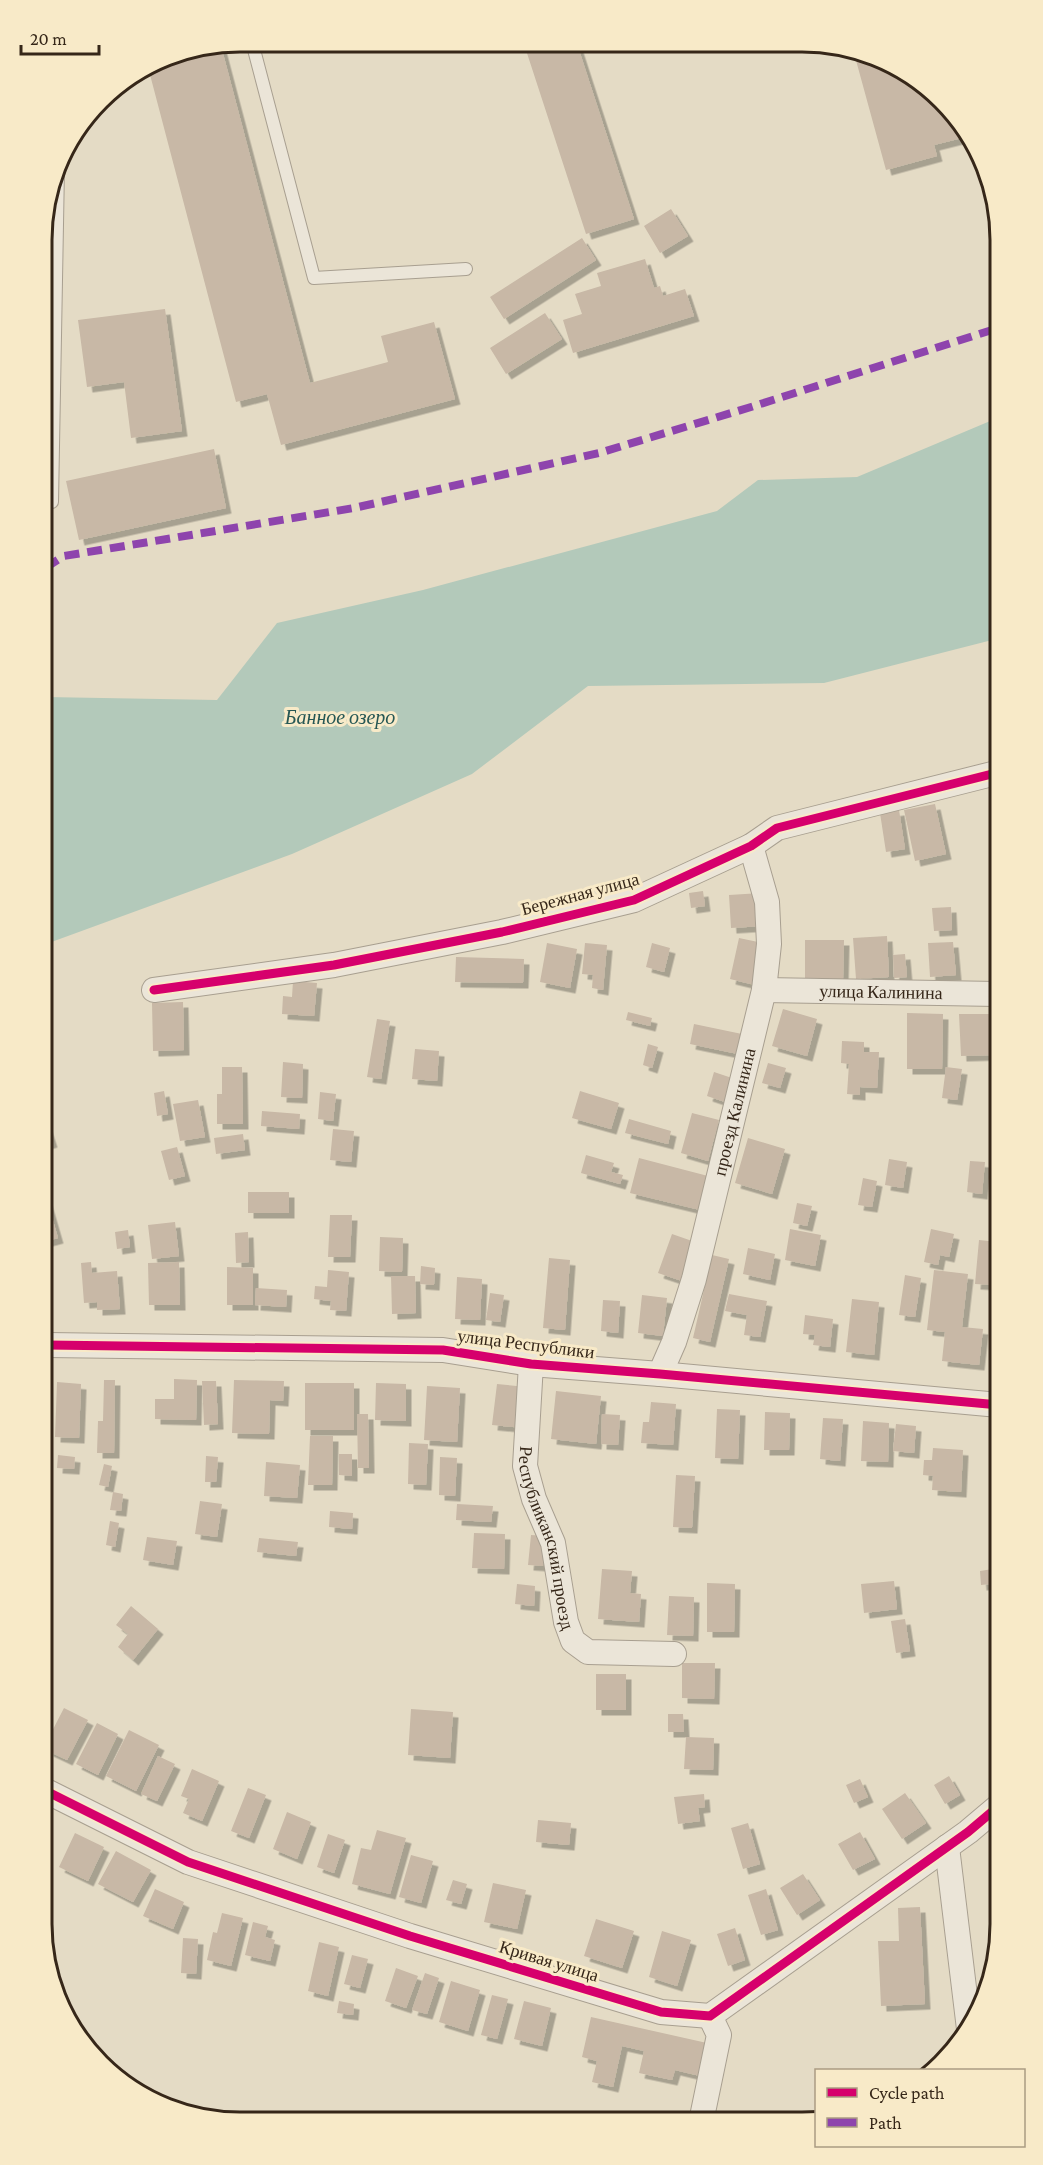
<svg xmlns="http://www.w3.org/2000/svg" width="1043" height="2165" viewBox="0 0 1043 2165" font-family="'Crimson Pro',serif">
<defs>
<filter id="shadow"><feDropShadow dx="5.5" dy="5.5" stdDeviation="0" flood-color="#0004"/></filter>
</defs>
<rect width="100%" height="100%" fill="#e4dbc5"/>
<path fill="#b3c9ba" d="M 995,419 L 996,639 L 824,683 L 588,686 L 472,774 L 292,854 L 46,944 L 45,697 L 217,700 L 277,623 L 423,590 L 717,511 L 758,480 L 857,477 Z"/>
<path fill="#c8b8a6" filter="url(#shadow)" d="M 524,44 L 577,44 L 634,219 L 586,234 Z
M 221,46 L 310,383 L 388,362 L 381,336 L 434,322 L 455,399 L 281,445 L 267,394 L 236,402 L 148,67 L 165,57 Z
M 854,53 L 934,91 L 970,136 L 934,145 L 937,156 L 886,170 Z
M 671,209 L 688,236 L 660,253 L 644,226 Z
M 582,238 L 596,260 L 504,319 L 490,297 Z
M 645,259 L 654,288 L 660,286 L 663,296 L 685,289 L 694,316 L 573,353 L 563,320 L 582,314 L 575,294 L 601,286 L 597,273 Z
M 165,309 L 182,431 L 131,438 L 124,382 L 87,387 L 78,320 Z
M 545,313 L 562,339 L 506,374 L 490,348 Z
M 214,449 L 226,508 L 79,540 L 66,481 Z
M 935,804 L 946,854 L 915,861 L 904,810 Z
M 899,810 L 905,849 L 886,852 L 880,813 Z
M 703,891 L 705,906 L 691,908 L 689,893 Z
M 761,893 L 763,926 L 731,928 L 729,895 Z
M 951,907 L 952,930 L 934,931 L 932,908 Z
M 887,936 L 889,977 L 856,979 L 853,938 Z
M 739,938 L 768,944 L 759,986 L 730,979 Z
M 805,940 L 844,940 L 843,980 L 805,980 Z
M 953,942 L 956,975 L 930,977 L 928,943 Z
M 547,943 L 577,949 L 570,988 L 540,982 Z
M 585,943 L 607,945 L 603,990 L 592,988 L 593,975 L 582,974 Z
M 652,943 L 670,948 L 664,972 L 646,967 Z
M 905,954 L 907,977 L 894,978 L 893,955 Z
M 456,957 L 524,959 L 523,983 L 455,982 Z
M 293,981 L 317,983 L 314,1016 L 282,1014 L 283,996 L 292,997 Z
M 183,1002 L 184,1050 L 153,1051 L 152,1003 Z
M 783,1009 L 817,1019 L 807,1056 L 772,1046 Z
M 628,1012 L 652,1018 L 650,1026 L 626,1020 Z
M 907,1013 L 943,1014 L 942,1069 L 907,1069 Z
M 959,1014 L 993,1014 L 994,1055 L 961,1056 Z
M 377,1019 L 390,1021 L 381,1079 L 367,1077 Z
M 694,1024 L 742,1034 L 738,1054 L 690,1044 Z
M 842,1041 L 864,1042 L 864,1052 L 879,1052 L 877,1088 L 860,1087 L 860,1095 L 847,1094 L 849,1064 L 841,1063 Z
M 648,1044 L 658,1047 L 652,1068 L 643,1065 Z
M 415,1049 L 439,1051 L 437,1081 L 412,1079 Z
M 283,1062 L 303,1064 L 302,1098 L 281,1097 Z
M 768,1063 L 786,1068 L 780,1088 L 762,1083 Z
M 222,1067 L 242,1067 L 243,1124 L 217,1124 L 217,1094 L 222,1094 Z
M 946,1067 L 962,1069 L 957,1100 L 942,1098 Z
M 714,1072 L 732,1078 L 725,1102 L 707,1096 Z
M 164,1091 L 168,1114 L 157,1116 L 154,1093 Z
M 580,1091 L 619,1103 L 611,1129 L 572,1118 Z
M 320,1092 L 336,1094 L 333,1121 L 318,1119 Z
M 198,1100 L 205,1137 L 180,1141 L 173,1104 Z
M 262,1111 L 300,1114 L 299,1129 L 261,1126 Z
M 692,1113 L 719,1120 L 708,1161 L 681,1153 Z
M 629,1119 L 671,1131 L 668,1144 L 625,1133 Z
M 46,1123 L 52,1142 L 46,1144 Z
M 333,1129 L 354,1131 L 351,1162 L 330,1160 Z
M 243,1134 L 245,1150 L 216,1154 L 214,1138 Z
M 748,1138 L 785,1149 L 772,1194 L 735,1183 Z
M 177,1147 L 185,1176 L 169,1180 L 161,1151 Z
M 586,1155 L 614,1163 L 611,1172 L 623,1175 L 620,1184 L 581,1173 Z
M 639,1158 L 708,1176 L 700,1210 L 630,1193 Z
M 889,1159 L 907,1162 L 903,1188 L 885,1185 Z
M 970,1161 L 985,1162 L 982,1194 L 967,1192 Z
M 863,1178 L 877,1181 L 872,1207 L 858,1205 Z
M 248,1192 L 289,1192 L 289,1213 L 248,1213 Z
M 47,1200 L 58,1238 L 47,1241 Z
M 797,1203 L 812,1206 L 807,1226 L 793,1223 Z
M 330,1215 L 352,1215 L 350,1257 L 328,1257 Z
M 175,1222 L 179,1256 L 152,1259 L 148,1225 Z
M 790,1229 L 821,1235 L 815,1266 L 785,1260 Z
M 931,1229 L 954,1234 L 949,1257 L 940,1255 L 938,1265 L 924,1262 Z
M 128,1230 L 130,1247 L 117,1249 L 115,1232 Z
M 248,1232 L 249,1262 L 236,1263 L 235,1233 Z
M 672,1234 L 695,1242 L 682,1281 L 658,1273 Z
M 380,1237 L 403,1238 L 402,1272 L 379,1271 Z
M 979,1240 L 998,1242 L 998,1304 L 990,1303 L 992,1285 L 975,1284 Z
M 748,1248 L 775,1254 L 770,1280 L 743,1274 Z
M 712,1255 L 729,1259 L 710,1342 L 693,1338 Z
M 549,1258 L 570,1260 L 565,1330 L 543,1328 Z
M 91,1262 L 92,1273 L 117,1271 L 120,1309 L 97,1310 L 97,1302 L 84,1303 L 81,1263 Z
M 179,1262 L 180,1305 L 149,1305 L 148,1263 Z
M 421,1266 L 435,1268 L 434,1285 L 420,1284 Z
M 227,1267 L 253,1268 L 253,1305 L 227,1305 Z
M 328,1270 L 349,1272 L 346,1311 L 330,1310 L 331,1301 L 314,1299 L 315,1286 L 327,1287 Z
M 934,1270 L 968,1274 L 962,1327 L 983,1329 L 979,1365 L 942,1361 L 945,1332 L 927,1330 Z
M 905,1275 L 921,1278 L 915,1317 L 899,1315 Z
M 391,1276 L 415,1276 L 416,1313 L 392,1314 Z
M 457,1277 L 482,1279 L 480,1320 L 455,1319 Z
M 256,1288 L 287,1290 L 286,1307 L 255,1305 Z
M 490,1293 L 504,1295 L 500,1322 L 486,1320 Z
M 729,1294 L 767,1301 L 760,1337 L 744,1335 L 747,1315 L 725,1311 Z
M 642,1295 L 667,1298 L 663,1336 L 638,1333 Z
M 852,1299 L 879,1302 L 874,1355 L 846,1352 Z
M 603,1300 L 620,1301 L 618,1333 L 601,1331 Z
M 805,1315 L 833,1319 L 830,1347 L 813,1345 L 815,1335 L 803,1334 Z
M 174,1379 L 197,1380 L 196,1420 L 155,1419 L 155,1399 L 174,1399 Z
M 104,1380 L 115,1380 L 114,1453 L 97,1453 L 98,1421 L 103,1421 Z
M 234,1380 L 284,1381 L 283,1401 L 270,1400 L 269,1434 L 232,1433 Z
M 202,1381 L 216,1381 L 218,1424 L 204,1425 Z
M 57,1382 L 81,1384 L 79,1438 L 55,1437 Z
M 305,1383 L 354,1383 L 354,1430 L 305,1430 Z
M 376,1383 L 406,1384 L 406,1421 L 375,1420 Z
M 497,1384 L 527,1387 L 523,1428 L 492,1425 Z
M 427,1386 L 460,1388 L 457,1442 L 424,1440 Z
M 556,1391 L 601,1396 L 596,1444 L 551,1439 Z
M 651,1402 L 676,1404 L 673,1445 L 641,1443 L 643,1422 L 649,1422 Z
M 717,1409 L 740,1410 L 738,1459 L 715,1458 Z
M 765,1412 L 790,1413 L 789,1450 L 764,1450 Z
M 357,1414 L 368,1414 L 369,1468 L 358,1468 Z
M 602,1414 L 620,1415 L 618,1445 L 601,1444 Z
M 823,1418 L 843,1419 L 840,1461 L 820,1459 Z
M 863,1421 L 889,1423 L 888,1462 L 861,1461 Z
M 896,1424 L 916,1426 L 914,1453 L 893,1451 Z
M 310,1436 L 333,1436 L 332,1485 L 308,1485 Z
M 996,1436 L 999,1436 L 999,1454 L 996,1454 Z
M 409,1443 L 428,1444 L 426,1485 L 408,1484 Z
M 933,1448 L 963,1450 L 961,1492 L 932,1490 L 933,1476 L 923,1475 L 924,1460 L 932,1460 Z
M 339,1454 L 352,1454 L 352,1476 L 339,1475 Z
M 58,1455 L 75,1457 L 74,1469 L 57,1468 Z
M 206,1456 L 218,1457 L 216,1482 L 205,1482 Z
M 440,1457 L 457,1458 L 455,1496 L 439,1495 Z
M 266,1462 L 300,1465 L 297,1498 L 264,1496 Z
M 104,1464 L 112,1466 L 108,1487 L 99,1485 Z
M 676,1475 L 695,1476 L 692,1528 L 673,1527 Z
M 113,1492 L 123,1494 L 121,1511 L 110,1510 Z
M 200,1501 L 222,1504 L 217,1537 L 195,1534 Z
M 457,1504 L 493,1506 L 491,1522 L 456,1520 Z
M 330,1511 L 353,1513 L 352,1529 L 329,1527 Z
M 110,1521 L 119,1523 L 115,1547 L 106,1545 Z
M 474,1533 L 505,1534 L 504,1569 L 472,1568 Z
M 531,1535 L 546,1536 L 543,1566 L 528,1565 Z
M 147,1537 L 177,1541 L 173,1565 L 143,1560 Z
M 259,1538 L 298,1542 L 296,1556 L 257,1552 Z
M 999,1568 L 999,1583 L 981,1585 L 980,1571 Z
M 602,1569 L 632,1571 L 630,1593 L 641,1594 L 639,1622 L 598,1619 Z
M 894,1581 L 897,1609 L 864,1613 L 861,1584 Z
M 707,1583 L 735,1584 L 734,1632 L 707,1632 Z
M 517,1584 L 535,1586 L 534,1606 L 515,1604 Z
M 669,1596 L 694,1597 L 693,1636 L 667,1635 Z
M 131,1606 L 158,1629 L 133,1660 L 118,1647 L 128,1634 L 116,1625 Z
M 905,1619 L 910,1651 L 896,1653 L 891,1621 Z
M 682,1663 L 715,1663 L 714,1699 L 682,1698 Z
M 596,1674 L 626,1674 L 626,1710 L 596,1710 Z
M 64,1708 L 88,1720 L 67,1760 L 48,1751 L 48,1739 Z
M 411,1709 L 453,1712 L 450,1758 L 408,1755 Z
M 1000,1709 L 1000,1725 L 992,1713 Z
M 668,1714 L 683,1714 L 684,1732 L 668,1732 Z
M 97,1723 L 118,1734 L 98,1775 L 76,1764 Z
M 129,1730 L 159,1745 L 136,1791 L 106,1776 Z
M 686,1737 L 714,1738 L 713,1770 L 684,1769 Z
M 158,1756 L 175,1764 L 157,1801 L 141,1794 Z
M 192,1769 L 219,1781 L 202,1821 L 183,1813 L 189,1799 L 181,1796 Z
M 949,1776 L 960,1795 L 945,1804 L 934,1785 Z
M 860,1779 L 868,1797 L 854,1803 L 846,1785 Z
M 248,1788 L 266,1795 L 249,1838 L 231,1831 Z
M 905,1793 L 926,1823 L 902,1839 L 882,1809 Z
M 704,1794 L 705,1807 L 698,1808 L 700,1821 L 678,1824 L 674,1797 Z
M 287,1812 L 311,1822 L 297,1859 L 273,1849 Z
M 538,1820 L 571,1823 L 569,1845 L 536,1842 Z
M 748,1823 L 760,1864 L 743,1869 L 731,1828 Z
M 377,1830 L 406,1838 L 390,1894 L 352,1884 L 361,1848 L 371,1850 Z
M 860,1832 L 875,1859 L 853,1870 L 838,1844 Z
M 75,1833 L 104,1847 L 88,1881 L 59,1867 Z
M 328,1834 L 345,1840 L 334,1873 L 317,1867 Z
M 116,1851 L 151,1870 L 133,1902 L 98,1884 Z
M 411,1855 L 433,1861 L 421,1903 L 399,1897 Z
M 803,1874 L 820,1900 L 797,1915 L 780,1888 Z
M 453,1880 L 467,1884 L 461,1904 L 446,1900 Z
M 493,1883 L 526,1890 L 517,1929 L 484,1922 Z
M 155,1889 L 184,1902 L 173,1929 L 143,1916 Z
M 766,1889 L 778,1930 L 761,1935 L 748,1895 Z
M 920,1907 L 925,2004 L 881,2006 L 878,1941 L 899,1941 L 898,1908 Z
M 222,1913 L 243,1918 L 231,1966 L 207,1960 L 213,1932 L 217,1933 Z
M 596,1919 L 634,1931 L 622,1968 L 584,1956 Z
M 253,1922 L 268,1926 L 265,1937 L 275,1940 L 270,1961 L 245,1955 Z
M 735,1928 L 745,1960 L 728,1966 L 717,1934 Z
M 662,1931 L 691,1940 L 677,1986 L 649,1977 Z
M 183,1938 L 198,1939 L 196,1974 L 181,1973 Z
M 319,1942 L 339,1947 L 328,1996 L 308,1991 Z
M 352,1955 L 368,1959 L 360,1988 L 344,1984 Z
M 396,1968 L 418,1976 L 406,2008 L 385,2001 Z
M 425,1973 L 439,1978 L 427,2014 L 412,2010 Z
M 451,1981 L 480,1990 L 468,2031 L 439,2022 Z
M 492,1995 L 508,1999 L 497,2039 L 481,2035 Z
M 339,2001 L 354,2004 L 353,2015 L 337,2013 Z
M 524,2001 L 551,2008 L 542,2046 L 514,2039 Z
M 591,2017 L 707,2043 L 700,2076 L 675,2070 L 672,2080 L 639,2073 L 644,2051 L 622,2046 L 613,2087 L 592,2082 L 597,2061 L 582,2057 Z
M 665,2113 L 681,2116 L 681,2117 L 664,2117 Z"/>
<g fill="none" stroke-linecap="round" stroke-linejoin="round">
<defs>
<path id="lane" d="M 252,42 L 314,278 L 466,269
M 52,502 L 58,169"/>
<g id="street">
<path d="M 154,990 L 334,965 L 502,932 L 634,900 L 751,846 L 777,828 L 996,773"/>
<path id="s1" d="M 764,990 L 997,994"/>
<path d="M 47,1345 L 443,1350 L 531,1364 L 660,1374 L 999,1405"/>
<path id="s2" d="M 531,1364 L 525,1466 L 534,1499 L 553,1543 L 566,1622 L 573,1641 L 588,1652 L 674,1654"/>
<path id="s3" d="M 660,1374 L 674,1342 L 694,1279 L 764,990 L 769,944 L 767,902 L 751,846"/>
<path d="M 48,1792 L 188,1862 L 410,1936 L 661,2012 L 710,2016 L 968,1832 L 1000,1805"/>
<path d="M 947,1847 L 969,2029"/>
<path d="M 702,2117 L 719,2035 L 710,2016"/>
</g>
</defs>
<use href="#lane" stroke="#a89f90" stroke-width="14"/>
<use href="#street" stroke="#a89f90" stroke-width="26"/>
<use href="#lane" stroke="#ebe5d8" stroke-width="12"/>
<use href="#street" stroke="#ebe5d8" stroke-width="24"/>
<path stroke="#8e44ad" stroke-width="8" stroke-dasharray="15 8" stroke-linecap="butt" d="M 45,568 L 64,556 L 354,508 L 599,453 L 751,407 L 995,329"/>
<defs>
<path id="cycleway" d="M 154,990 L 334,965 L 502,932 L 634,900 L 751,846 L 777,828 L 996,773
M 47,1345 L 443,1350 L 531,1364 L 660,1374 L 999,1405
M 48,1792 L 188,1862 L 410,1936 L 661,2012 L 710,2016 L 968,1832 L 1000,1805"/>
</defs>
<use href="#cycleway" stroke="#f8eac8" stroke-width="13"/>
<use href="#cycleway" stroke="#d6006c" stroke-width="9"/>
</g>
<g text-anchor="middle" stroke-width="6" stroke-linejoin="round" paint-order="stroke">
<g font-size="18" fill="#362719" stroke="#f8eac8">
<text transform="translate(580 894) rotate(-15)" y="6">Бережная улица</text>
<text dy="6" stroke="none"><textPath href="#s1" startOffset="117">улица Калинина</textPath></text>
<text dy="6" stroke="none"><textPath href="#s3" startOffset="273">проезд Калинина</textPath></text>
<text transform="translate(526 1344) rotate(7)" y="6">улица Республики</text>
<text dy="6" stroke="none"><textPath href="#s2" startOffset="177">Республиканский проезд</textPath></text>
<text transform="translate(549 1961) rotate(17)" y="6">Кривая улица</text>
</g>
<g font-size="20" font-style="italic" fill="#265754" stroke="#f8eac8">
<text x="340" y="724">Банное озеро</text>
</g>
</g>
<path d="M0 0H1043V2165H0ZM240 52H802A188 188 0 0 1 990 240V1924A188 188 0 0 1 802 2112H240A188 188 0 0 1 52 1924V240A188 188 0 0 1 240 52Z" fill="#f8eac8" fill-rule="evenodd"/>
<path fill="none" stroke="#362719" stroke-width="3" d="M240 52H802A188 188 0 0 1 990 240V1924A188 188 0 0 1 802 2112H240A188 188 0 0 1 52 1924V240A188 188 0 0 1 240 52Z"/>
<rect x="815" y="2069" width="210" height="78" fill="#f8eac8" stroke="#aa9c82" stroke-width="1.5"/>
<rect x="827" y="2088" width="30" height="9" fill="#d6006c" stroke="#aa9c82" stroke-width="1.5"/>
<text x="869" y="2099" font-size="18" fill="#362719">Cycle path</text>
<rect x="827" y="2118" width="30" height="9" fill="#8e44ad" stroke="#aa9c82" stroke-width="1.5"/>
<text x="869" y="2129" font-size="18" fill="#362719">Path</text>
<path d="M21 45v9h78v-9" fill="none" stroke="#362719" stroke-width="3"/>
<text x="30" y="45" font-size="18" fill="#362719" stroke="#f8eac8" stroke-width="4.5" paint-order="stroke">20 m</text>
</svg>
